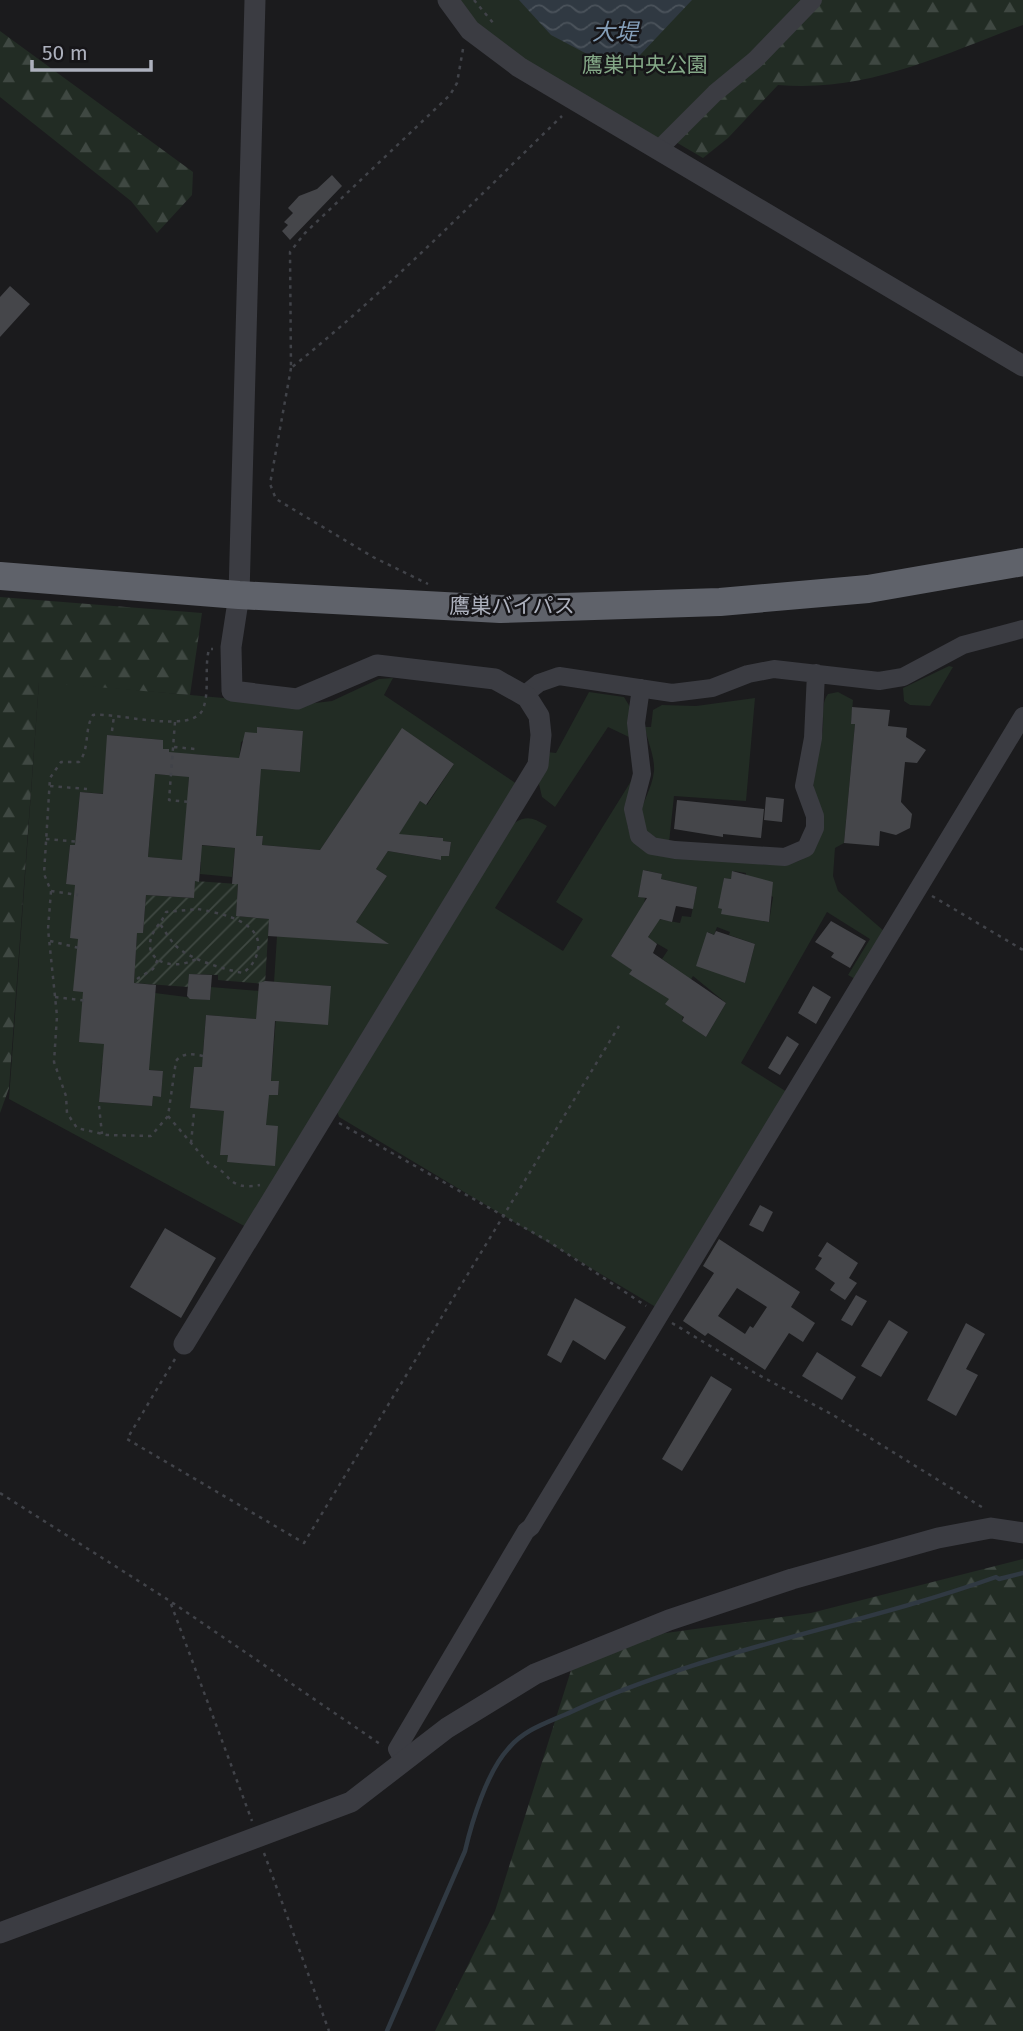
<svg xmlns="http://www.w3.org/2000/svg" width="1023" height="2031" viewBox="0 0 1023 2031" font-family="'Fira Sans','Noto Sans JP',sans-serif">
<defs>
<pattern id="forest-firs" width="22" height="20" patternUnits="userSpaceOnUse" patternTransform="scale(1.75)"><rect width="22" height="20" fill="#222c24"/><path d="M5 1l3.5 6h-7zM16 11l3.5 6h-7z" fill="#3f4842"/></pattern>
<pattern id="garden-furrows" width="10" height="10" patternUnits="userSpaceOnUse" patternTransform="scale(1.75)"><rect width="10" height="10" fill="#222c24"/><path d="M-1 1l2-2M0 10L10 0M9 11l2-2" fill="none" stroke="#3f4842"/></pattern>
<pattern id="water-waves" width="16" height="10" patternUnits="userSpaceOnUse" patternTransform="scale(1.75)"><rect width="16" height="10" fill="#303942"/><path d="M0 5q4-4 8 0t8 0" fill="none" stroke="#4b535b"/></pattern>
</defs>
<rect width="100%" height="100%" fill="#1b1b1d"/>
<path fill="#222c24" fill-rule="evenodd" d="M 448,0 L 813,0 L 659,149 L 519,67 Z
M 949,666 L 953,667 L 930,706 L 910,705 L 904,701 L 903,688 Z
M 393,678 L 384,695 L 517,784 L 246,1227 L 9,1099 L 39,681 L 298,705 L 332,701 L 379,679 ZM 258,727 L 303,731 L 300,772 L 249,768 L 260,780 L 256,836 L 263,836 L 262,845 L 320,850 L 402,729 L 454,764 L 427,805 L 420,801 L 395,839 L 426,842 L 427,836 L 443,838 L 443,841 L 451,842 L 449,856 L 441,856 L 440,860 L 388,851 L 376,869 L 387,876 L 356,922 L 387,943 L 277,936 L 274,982 L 331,986 L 276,1017 L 271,1081 L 279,1081 L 278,1095 L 269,1095 L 251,1124 L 274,1165 L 228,1162 L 228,1155 L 221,1154 L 234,1112 L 190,1108 L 194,1067 L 248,1071 L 242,1057 L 203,1053 L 206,1015 L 256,1019 L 257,1011 L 272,992 L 211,987 L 210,1000 L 155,993 L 138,1069 L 163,1071 L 161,1097 L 153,1096 L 152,1106 L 99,1102 L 102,1063 L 128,1065 L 130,1046 L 118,888 L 66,883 L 70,845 L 110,848 L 76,833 L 80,792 L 121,795 L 108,735 L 163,740 L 163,749 L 169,750 L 167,775 L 142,773 L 153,797 L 148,857 L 201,862 L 200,874 L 232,877 L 235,848 L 184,844 L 239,793 L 188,789 L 191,754 L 228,757 L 239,761 L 241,742 L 257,733 Z
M 589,692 L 624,697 L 630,707 L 629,737 L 608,727 L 555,807 L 542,797 L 539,784 L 547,752 L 556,753 Z
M 838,692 L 853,700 L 851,724 L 855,724 L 844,843 L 835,848 L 833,876 L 838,891 L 884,931 L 857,980 L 848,975 L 870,939 L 827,912 L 741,1063 L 787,1092 L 659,1309 L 339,1117 L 336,1108 L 514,823 C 528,815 533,818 547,826 L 495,908 L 563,951 L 583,919 L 556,902 L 633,778 C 628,800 622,818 632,839 C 672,847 760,873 796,862 C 809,858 820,843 822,830 C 825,810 812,796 813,778 C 813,764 819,749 822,735 C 825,723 820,704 828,694 ZM 644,870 L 662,874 L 661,879 L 697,887 L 691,917 L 682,916 L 680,923 L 653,918 L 644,905 L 645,898 L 638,896 ZM 733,871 L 746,873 L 746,877 L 773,897 L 769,922 L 741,917 L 741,912 L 719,908 L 724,878 L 731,879 ZM 633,921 L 651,933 L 648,937 L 653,946 L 656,943 L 668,950 L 662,959 L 672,966 L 667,974 L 630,974 L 632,969 L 611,956 ZM 717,927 L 730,932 L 729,935 L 755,944 L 745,983 L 718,973 L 708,932 L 714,935 ZM 693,976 L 726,1003 L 706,1037 L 682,1021 L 689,983 Z
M 755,698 L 746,801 L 674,796 L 669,843 C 617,825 651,803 654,771 C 655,756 647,741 645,727 L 651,727 L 653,710 L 662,705 L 696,706 Z"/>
<path fill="url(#forest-firs)" d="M 813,0 L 1023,0 L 1023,25 C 941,55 867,93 778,85 L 728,138 L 703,158 L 669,138 Z
M 0,31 L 193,172 L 192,195 L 157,233 L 131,201 L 0,97 Z
M 0,597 L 202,613 L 190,695 L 39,682 L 9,1088 L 0,1113 Z
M 1023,1559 L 1023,2031 L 435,2031 L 495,1911 L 579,1645 L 811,1613 Z"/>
<path fill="url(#garden-furrows)" d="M 195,881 L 238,884 L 236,916 L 269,919 L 265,984 L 218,980 L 218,975 L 189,974 L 188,987 L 134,983 L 137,933 L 143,933 L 146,895 L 193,898 Z"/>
<path fill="url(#water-waves)" d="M 519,0 L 692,0 L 623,73 L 551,35 Z"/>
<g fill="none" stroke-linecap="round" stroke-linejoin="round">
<path stroke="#303942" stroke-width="4.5" d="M 387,2031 L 465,1851 C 472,1821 487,1772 508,1749 C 524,1729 549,1722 571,1712 C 707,1649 856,1627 996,1577 L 999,1579 L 1023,1573"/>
</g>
<path fill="#45464a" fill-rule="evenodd" d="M 332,175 L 342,186 L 290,240 L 282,231 L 288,225 L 284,222 L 293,213 L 288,208 L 299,196 L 317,189 Z
M 10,286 L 30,304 L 0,337 L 0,297 Z
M 852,707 L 890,710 L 888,726 L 907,728 L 906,737 L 926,750 L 917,763 L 905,762 L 901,802 L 912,814 L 910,828 L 896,835 L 880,831 L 879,846 L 844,843 L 855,724 L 851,724 Z
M 257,727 L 303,731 L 300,772 L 261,769 L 256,836 L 263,836 L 262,845 L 320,850 L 402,728 L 454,764 L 426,805 L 420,801 L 399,834 L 443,838 L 443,841 L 451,842 L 449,856 L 441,856 L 441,860 L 388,851 L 376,869 L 387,876 L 356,922 L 389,944 L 268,936 L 269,919 L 236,916 L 238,884 L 232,884 L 235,848 L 202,845 L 199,882 L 195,881 L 194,898 L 146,895 L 143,933 L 137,933 L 134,983 L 156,985 L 149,1070 L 163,1071 L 161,1097 L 153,1096 L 152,1106 L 99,1102 L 104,1044 L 79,1042 L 83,992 L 73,991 L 78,939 L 70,938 L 75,885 L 66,884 L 70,845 L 75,845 L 80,792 L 103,794 L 107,735 L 163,740 L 163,749 L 169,749 L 169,752 L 239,758 L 245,732 L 257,733 ZM 155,774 L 189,777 L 182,860 L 148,857 Z
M 766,797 L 784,799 L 782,822 L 764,820 Z
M 677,800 L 764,809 L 761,838 L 723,834 L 723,837 L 674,829 Z
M 643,870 L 662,874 L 661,879 L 697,887 L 693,909 L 676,906 L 672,922 L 660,919 L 648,937 L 657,944 L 653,953 L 726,1003 L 706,1037 L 682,1021 L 684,1017 L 665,1004 L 669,999 L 629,974 L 632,970 L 611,956 L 647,898 L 638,897 Z
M 732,871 L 773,882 L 769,922 L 721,914 L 722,909 L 718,908 L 724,878 L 731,879 Z
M 831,921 L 866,941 L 850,968 L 831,957 L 834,953 L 815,942 Z
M 716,931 L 755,944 L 745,983 L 696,966 L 707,932 L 714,935 Z
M 189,974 L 212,975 L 210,1000 L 190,999 L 187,996 Z
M 265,981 L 331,986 L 328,1025 L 275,1021 L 271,1081 L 279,1081 L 278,1095 L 269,1095 L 266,1125 L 278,1126 L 275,1166 L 227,1162 L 228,1155 L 220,1155 L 224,1111 L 190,1108 L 194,1067 L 202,1067 L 206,1015 L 256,1019 L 259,983 Z
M 813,986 L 831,997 L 816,1024 L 798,1013 Z
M 787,1036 L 799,1044 L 780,1075 L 768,1068 Z
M 760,1205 L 773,1212 L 763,1232 L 749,1225 Z
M 165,1228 L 216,1258 L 181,1318 L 130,1287 Z
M 719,1239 L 800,1292 L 791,1307 L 815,1323 L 803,1342 L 789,1333 L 765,1370 L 708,1333 L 705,1336 L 683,1321 L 714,1273 L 703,1266 ZM 737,1288 L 767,1307 L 753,1328 L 750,1326 L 745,1334 L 718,1316 Z
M 827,1242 L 858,1263 L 849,1278 L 857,1283 L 845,1300 L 830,1290 L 835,1283 L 815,1269 L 822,1258 L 818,1256 Z
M 856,1295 L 867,1301 L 852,1326 L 841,1320 Z
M 575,1298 L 626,1327 L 605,1360 L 573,1340 L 561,1363 L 547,1355 Z
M 889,1320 L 908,1332 L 881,1377 L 861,1366 Z
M 966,1323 L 985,1334 L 966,1369 L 978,1375 L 956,1416 L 927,1400 Z
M 817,1352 L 856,1377 L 842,1400 L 802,1376 Z
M 711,1376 L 732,1389 L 682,1471 L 662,1459 Z"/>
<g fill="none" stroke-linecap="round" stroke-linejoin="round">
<path stroke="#414349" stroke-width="2.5" stroke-dasharray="3.5 5" stroke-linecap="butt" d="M 474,0 L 494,24
M 463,49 L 457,83 L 450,95 L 305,233 L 290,252 L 291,368 C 387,291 474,201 562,116
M 291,368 L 270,484 L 276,499 L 373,557 L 428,584
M 175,722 L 169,800 L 190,802
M 112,731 L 114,716
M 174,747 L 195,749
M 50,786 L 87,789
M 46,839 L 80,842
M 51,891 L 78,895
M 932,896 L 1023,950
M 198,909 C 219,913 263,921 258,950 C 256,960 251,967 243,973 C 223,969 191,960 176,946 C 170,940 165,931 160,924 L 166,912 Z
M 159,924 C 133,956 168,975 198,958
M 50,941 L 83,949
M 137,979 L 153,969 L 158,959
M 55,997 L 88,1001
M 203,1056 C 193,1054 183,1052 176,1061 L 168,1116 L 151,1136 L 107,1135 L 77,1128 L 67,1113 L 66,1096 L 54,1062 L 57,1016 L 48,929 L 51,891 L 44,874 L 50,778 L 61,762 L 79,762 C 90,749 84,729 93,715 C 116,712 193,735 203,709 C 210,690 204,669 209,649 L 213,649
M 99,1106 L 102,1134
M 168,1116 L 209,1164 C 233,1172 225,1191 260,1185
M 339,1123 L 548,1241 L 646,1306
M 191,1143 L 194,1113
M 672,1323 L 755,1373 L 833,1415 L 985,1509
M 175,1359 L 127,1439 L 304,1543 L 619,1026
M 0,1493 L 170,1601 L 383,1746
M 171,1604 L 252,1821
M 264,1853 L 329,2031"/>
<path stroke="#3b3c42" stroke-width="18" d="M 659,149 L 715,93 L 755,60 L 813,0
M 641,688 L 636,723 L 642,774 L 633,809 L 639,836 L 652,846 L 675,850 L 785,857 L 806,848 L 815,828 L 815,816 L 804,786 L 813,738 L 816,673
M 524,695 L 539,683 L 559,676 L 672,693 L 712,688 L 748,674 L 774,669 L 879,681 L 903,677 L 963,645 L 1023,629
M 403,1760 L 397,1749 L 526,1531 L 531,1527 L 1023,716"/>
<path stroke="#3b3c42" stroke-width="21" d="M 448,0 L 470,30 L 519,67 L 1023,366
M 184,1344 L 538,765 L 541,735 L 539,716 L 527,697 L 495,679 L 377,665 L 297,699 L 232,691 L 231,647 L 239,595 L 255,0
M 0,1933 L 351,1802 L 447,1728 L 535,1674 L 669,1620 L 792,1579 L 938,1538 L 991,1528 L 1023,1533"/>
<path stroke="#5f626a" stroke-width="28" d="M 0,576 L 239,595 L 500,609 L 720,602 L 868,589 L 1023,562"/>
</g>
<g text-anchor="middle" stroke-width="5" stroke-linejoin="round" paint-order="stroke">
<g font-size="21" fill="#84a887" stroke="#161518">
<text x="645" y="72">鷹巣中央公園</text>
</g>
<g font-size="21" fill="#adb1bd" stroke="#161518">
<text x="512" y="613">鷹巣バイパス</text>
</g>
<g font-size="23" font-style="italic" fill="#849eb8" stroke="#161518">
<text x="615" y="40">大堤</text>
</g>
</g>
<path d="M32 60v10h119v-10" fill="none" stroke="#adb1bd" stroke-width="3.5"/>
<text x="42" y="60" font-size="21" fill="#adb1bd" stroke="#161518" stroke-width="5" paint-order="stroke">50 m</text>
</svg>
